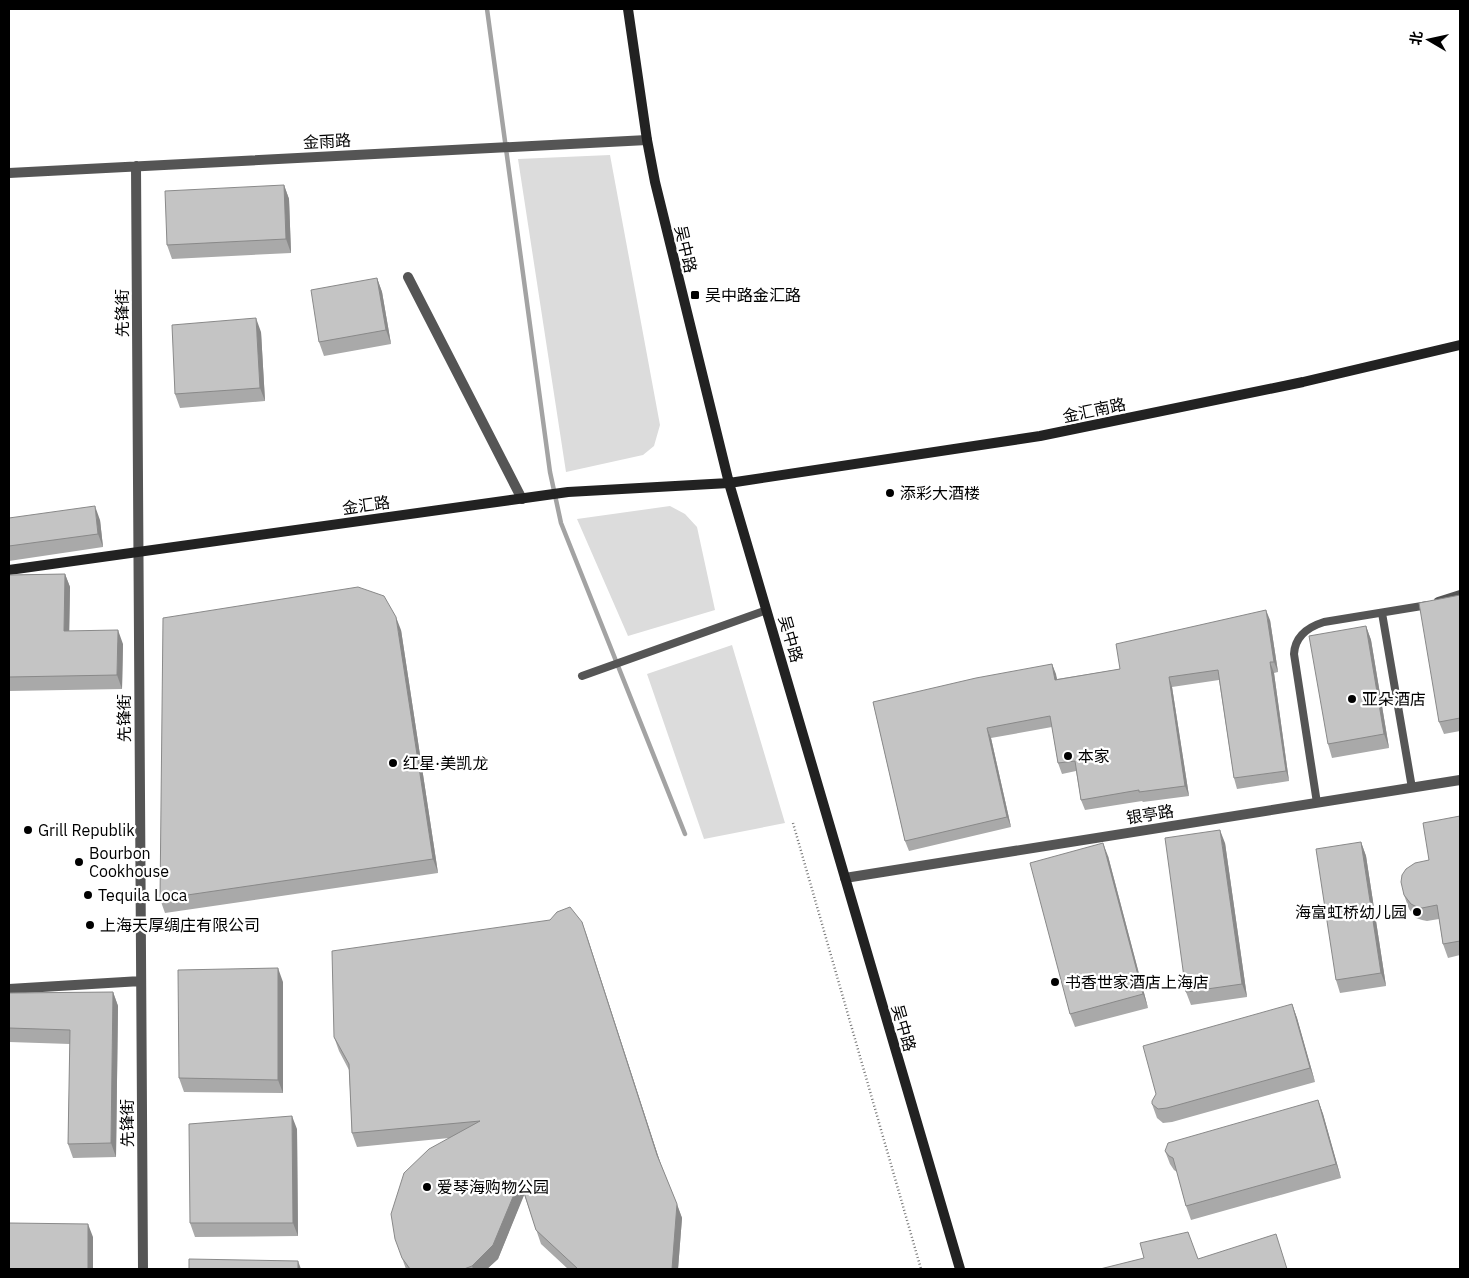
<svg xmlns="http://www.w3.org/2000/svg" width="1469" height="1278" viewBox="0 0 1469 1278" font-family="'IBM Plex Sans','Noto Sans SC',sans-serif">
<rect width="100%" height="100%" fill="#fff"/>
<path fill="#dcdcdc" d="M 610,155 L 660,425 L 654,446 L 643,455 L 566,472 L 518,159 Z
M 670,506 L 685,514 L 697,527 L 715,610 L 628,636 L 577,519 Z
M 732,645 L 785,823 L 704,839 L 647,674 Z"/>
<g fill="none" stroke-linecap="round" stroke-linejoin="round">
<path stroke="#a3a3a3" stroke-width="4.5" d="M 487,9 L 550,472 L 561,523 L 685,834"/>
<path stroke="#777" stroke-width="2.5" stroke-dasharray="1 2.5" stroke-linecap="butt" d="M 793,823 L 921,1269"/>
<path stroke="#555" stroke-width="8" d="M 1438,601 L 1460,594
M 1382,613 L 1412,788
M 582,676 L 767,610
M 1317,803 L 1294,654 C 1295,636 1308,627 1324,622 L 1428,605"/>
<path stroke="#555" stroke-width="10" d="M 136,166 L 143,1269
M 9,173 L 647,140
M 408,277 L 522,499
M 845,878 L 1460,780
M 9,989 L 141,981"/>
<path stroke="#222" stroke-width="10" d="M 628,9 L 647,140 L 655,182 L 729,483 L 960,1269
M 9,570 L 568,492 L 729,483 L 1040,436 L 1303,382 L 1460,345"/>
</g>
<path fill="#a9a9a9" d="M 284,185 L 289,199 L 291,253 L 172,259 L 167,245 Z
M 377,278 L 382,292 L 391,344 L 324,356 L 319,342 Z
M 261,332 L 265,401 L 180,408 L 175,394 Z
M 9,518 L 100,520 L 103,547 L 9,561 Z
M 65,574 L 70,587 L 69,631 L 123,644 L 122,689 L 9,691 L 9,575 Z
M 1460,595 L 1460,731 L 1444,734 L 1439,722 Z
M 1270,620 L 1278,672 L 1274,673 L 1289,781 L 1237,789 L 1234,778 L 1219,680 L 1172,687 L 1189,796 L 1143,802 L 1142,801 L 1085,810 L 1081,800 L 1076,771 L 1062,774 L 1058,763 L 1052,727 L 991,738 L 1011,827 L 909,851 L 905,841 L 873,702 L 1052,664 L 1057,679 L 1120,669 Z
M 1366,626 L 1371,640 L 1389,748 L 1332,758 L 1328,744 Z
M 401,630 L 438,873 L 165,913 L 160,899 Z
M 1460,816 L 1460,955 L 1448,958 L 1443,944 L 1439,919 L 1427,921 L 1422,920 L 1416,918 L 1409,909 L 1404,895 Z
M 1361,842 L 1366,856 L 1386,986 L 1340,993 L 1336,980 Z
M 1225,843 L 1247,997 L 1191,1005 L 1186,992 Z
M 1108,856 L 1148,1008 L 1075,1027 L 1070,1014 Z
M 582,922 L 660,1162 L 682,1218 L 678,1269 L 568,1269 L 541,1244 L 524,1194 L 498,1259 L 487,1269 L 406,1269 L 402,1258 L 449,1138 L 357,1147 L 352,1133 L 349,1070 L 339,1051 L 334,1037 Z
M 283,982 L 283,1093 L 184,1092 L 179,1078 Z
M 113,992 L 118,1006 L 116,1157 L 73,1158 L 68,1144 L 70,1044 L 9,1042 L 9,993 Z
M 1292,1004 L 1297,1018 L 1315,1082 L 1172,1122 L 1163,1123 L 1157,1118 L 1152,1104 Z
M 1318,1100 L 1323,1114 L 1341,1178 L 1191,1220 L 1186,1206 L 1177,1172 L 1174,1170 L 1170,1164 L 1165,1151 Z
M 297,1129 L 298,1236 L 195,1237 L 190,1223 Z"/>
<path fill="#898989" d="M 284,185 L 289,199 L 291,253 L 286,239 Z
M 377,278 L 382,292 L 391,344 L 386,330 Z
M 256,318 L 261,332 L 265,401 L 260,388 Z
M 95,506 L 100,520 L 103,547 L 98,534 Z
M 65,574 L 70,587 L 69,645 L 64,631 Z
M 1266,610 L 1270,620 L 1278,672 L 1274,662 Z
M 396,617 L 401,630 L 438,873 L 433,859 Z
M 1366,626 L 1371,640 L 1389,748 L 1384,734 Z
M 118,630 L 123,644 L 122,689 L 117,675 Z
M 1270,662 L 1274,673 L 1289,781 L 1286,771 Z
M 1052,664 L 1056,674 L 1059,690 L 1055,680 Z
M 1169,677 L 1172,687 L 1189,796 L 1185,786 Z
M 987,728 L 991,738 L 1011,827 L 1007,817 Z
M 1220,830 L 1225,843 L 1247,997 L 1242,984 Z
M 1361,842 L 1366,856 L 1386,986 L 1381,973 Z
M 1103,843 L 1108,856 L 1148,1008 L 1143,994 Z
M 582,922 L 587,936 L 662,1168 L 657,1155 Z
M 278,968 L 283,982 L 283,1093 L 278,1080 Z
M 113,992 L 118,1006 L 116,1157 L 111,1143 Z
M 1292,1004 L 1297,1018 L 1315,1082 L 1310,1068 Z
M 1318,1100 L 1323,1114 L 1341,1178 L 1336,1164 Z
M 292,1116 L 297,1129 L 298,1236 L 293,1223 Z
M 520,1180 L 525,1193 L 498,1259 L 487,1269 L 473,1269 L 472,1266 Z
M 677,1204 L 682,1218 L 678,1269 L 672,1269 Z
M 88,1224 L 93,1237 L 93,1269 L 88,1269 Z
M 298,1261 L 301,1269 L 298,1269 Z"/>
<path fill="#c4c4c4" stroke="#898989" d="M 284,185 L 286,239 L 167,245 L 165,191 Z
M 377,278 L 386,330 L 319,342 L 311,290 Z
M 256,318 L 260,388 L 175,394 L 172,325 Z
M 95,506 L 98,534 L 9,546 L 9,518 Z
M 65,574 L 64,631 L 118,630 L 117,675 L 9,677 L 9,575 Z
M 358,587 L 384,596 L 396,617 L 433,859 L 160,899 L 163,618 Z
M 1460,595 L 1460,718 L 1439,722 L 1419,603 Z
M 1266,610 L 1274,662 L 1270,662 L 1286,771 L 1234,778 L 1218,670 L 1169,677 L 1185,786 L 1139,792 L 1139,790 L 1081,800 L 1075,761 L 1058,763 L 1050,716 L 987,728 L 1007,817 L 905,841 L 873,702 L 976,678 L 1052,664 L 1055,680 L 1120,669 L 1116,644 Z
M 1366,626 L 1384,734 L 1328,744 L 1309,636 Z
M 1460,816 L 1460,941 L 1443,944 L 1437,905 L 1422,908 L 1417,907 L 1411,904 L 1404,895 L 1401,882 L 1402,875 L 1406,869 L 1415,863 L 1429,860 L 1423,823 Z
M 1220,830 L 1242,984 L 1186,992 L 1165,838 Z
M 1361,842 L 1381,973 L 1336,980 L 1316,849 Z
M 1103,843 L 1143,994 L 1070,1014 L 1030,863 Z
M 570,907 L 582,922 L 657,1155 L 677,1204 L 672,1269 L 578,1269 L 536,1230 L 520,1180 L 493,1245 L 472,1266 L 464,1269 L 410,1269 L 402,1258 L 395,1239 L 391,1214 L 404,1173 L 429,1149 L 480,1121 L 352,1133 L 349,1064 L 334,1037 L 332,951 L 550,920 L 557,912 Z
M 278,968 L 278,1080 L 179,1078 L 178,970 Z
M 113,992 L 111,1143 L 68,1144 L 70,1030 L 9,1028 L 9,993 Z
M 1292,1004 L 1310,1068 L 1167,1108 L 1158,1109 L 1152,1104 L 1152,1101 L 1156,1094 L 1143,1046 Z
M 1318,1100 L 1336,1164 L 1186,1206 L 1173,1158 L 1169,1156 L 1165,1151 L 1168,1143 Z
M 292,1116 L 293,1223 L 190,1223 L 189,1124 Z
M 9,1223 L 88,1224 L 88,1269 L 9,1269 Z
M 1188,1232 L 1198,1259 L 1276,1234 L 1287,1269 L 1100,1269 L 1144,1258 L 1140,1243 Z
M 189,1259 L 298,1261 L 298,1269 L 189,1269 Z"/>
<g fill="#000" stroke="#fff" stroke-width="2">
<rect x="690" y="290" width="10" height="10" rx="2.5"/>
<circle cx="890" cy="493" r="5"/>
<circle cx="1352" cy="699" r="5"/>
<circle cx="1068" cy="756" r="5"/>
<circle cx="393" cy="763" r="5"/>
<circle cx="28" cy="830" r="5"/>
<circle cx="79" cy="862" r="5"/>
<circle cx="88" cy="895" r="5"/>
<circle cx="1417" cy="912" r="5"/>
<circle cx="90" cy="925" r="5"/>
<circle cx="1055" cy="982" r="5"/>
<circle cx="427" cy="1187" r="5"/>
</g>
<g text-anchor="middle" stroke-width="4.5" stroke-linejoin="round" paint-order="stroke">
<g font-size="16" fill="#000" stroke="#fff">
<text transform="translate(327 141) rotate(-3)" y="6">金雨路</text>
<text transform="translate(686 249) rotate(77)" y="6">吴中路</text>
<text transform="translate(122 313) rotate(-90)" y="6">先锋街</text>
<text transform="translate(1094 410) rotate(-12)" y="6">金汇南路</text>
<text transform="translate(366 505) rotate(-8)" y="6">金汇路</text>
<text transform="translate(791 639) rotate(74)" y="6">吴中路</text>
<text transform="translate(124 718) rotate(-90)" y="6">先锋街</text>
<text transform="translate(1150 814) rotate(-9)" y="6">银亭路</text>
<text transform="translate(904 1028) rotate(74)" y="6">吴中路</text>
<text transform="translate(127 1123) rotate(-90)" y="6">先锋街</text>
</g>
<g font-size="16" fill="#000" stroke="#fff" text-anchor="start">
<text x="705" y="301">吴中路金汇路</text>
<text x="900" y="499">添彩大酒楼</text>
<text x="1362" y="705">亚朵酒店</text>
<text x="1078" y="762">本家</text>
<text x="403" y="769">红星·美凯龙</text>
<text x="38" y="836">Grill Republik</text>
<text x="89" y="859">Bourbon<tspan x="89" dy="18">Cookhouse</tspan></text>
<text x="98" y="901">Tequila Loca</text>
<text x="1407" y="918" text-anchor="end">海富虹桥幼儿园</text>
<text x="100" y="931">上海天厚绸庄有限公司</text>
<text x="1065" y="988">书香世家酒店上海店</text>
<text x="437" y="1193">爱琴海购物公园</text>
</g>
</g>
<rect width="1469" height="1278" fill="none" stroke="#000000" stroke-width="20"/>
<g transform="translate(1429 40) rotate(279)" stroke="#ffffff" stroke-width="4" paint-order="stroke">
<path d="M0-4L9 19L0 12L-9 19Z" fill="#000000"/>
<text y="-8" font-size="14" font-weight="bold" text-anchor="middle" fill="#000000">北</text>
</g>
</svg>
